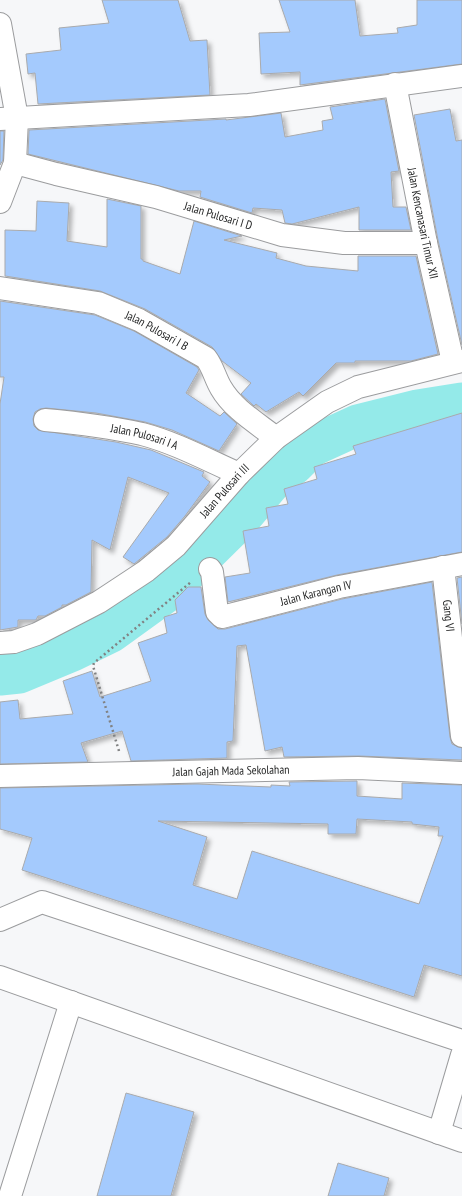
<svg xmlns="http://www.w3.org/2000/svg" width="462" height="1196" viewBox="0 0 462 1196" font-family="'PT Sans Narrow',sans-serif">
<defs>
<filter id="shadow"><feDropShadow dx="3.5" dy="3.5" stdDeviation="2" flood-color="#0004"/></filter>
</defs>
<rect width="100%" height="100%" fill="#f6f7f9"/>
<g fill="none" stroke-linecap="round" stroke-linejoin="round">
<path stroke="#94eae9" stroke-width="41" d="M 0,675 L 19,673 L 72,651 L 111,632 L 165,593 L 237,522 L 271,482 L 294,464 L 312,446 L 358,425 L 418,410 L 462,403"/>
</g>
<path fill="#a4cafd" stroke="#a9aaac" fill-rule="evenodd" filter="url(#shadow)" d="M 102,0 L 178,0 L 190,41 L 207,40 L 210,95 L 38,104 L 35,73 L 28,74 L 26,54 L 61,50 L 59,28 L 109,23 Z
M 279,0 L 355,0 L 360,36 L 398,33 L 397,28 L 417,25 L 417,0 L 462,0 L 462,64 L 300,85 L 300,72 L 261,74 L 259,33 L 290,32 Z
M 385,99 L 399,171 L 391,172 L 393,207 L 406,207 L 411,230 L 359,230 L 359,207 L 292,224 L 285,223 L 282,210 L 253,208 L 252,213 L 200,197 L 201,191 L 179,191 L 28,154 L 29,130 L 226,119 L 226,120 L 281,113 L 285,137 L 323,130 L 322,121 L 333,119 L 330,107 Z
M 450,109 L 456,141 L 462,140 L 462,345 L 438,240 L 414,115 Z
M 0,131 L 4,131 L 3,160 L 0,165 Z
M 107,199 L 141,206 L 141,259 L 143,259 L 143,261 L 180,274 L 194,221 L 242,236 L 224,240 L 277,253 L 276,258 L 306,266 L 358,271 L 358,256 L 416,256 L 438,354 L 411,361 L 355,361 L 355,363 L 336,363 L 303,396 L 299,392 L 266,412 L 256,404 L 254,406 L 241,394 L 251,383 L 222,361 L 212,347 L 145,309 L 100,291 L 5,276 L 5,230 L 36,231 L 37,201 L 69,203 L 67,241 L 107,247 Z
M 0,301 L 95,315 L 134,331 L 197,367 L 199,370 L 186,393 L 220,416 L 224,412 L 237,424 L 219,451 L 172,430 L 145,422 L 96,413 L 46,408 L 40,409 L 35,412 L 33,419 L 34,426 L 38,430 L 116,442 L 151,450 L 204,472 L 202,476 L 210,482 L 185,516 L 167,537 L 134,564 L 123,557 L 169,493 L 128,477 L 110,550 L 92,540 L 91,592 L 66,605 L 62,605 L 62,607 L 45,616 L 38,616 L 36,620 L 18,620 L 18,627 L 0,630 L 0,404 L 4,377 L 0,377 Z
M 462,413 L 462,552 L 337,575 L 228,602 L 225,577 L 250,573 L 243,531 L 269,526 L 266,508 L 288,504 L 284,489 L 317,479 L 314,467 L 356,454 L 353,446 Z
M 462,577 L 462,624 L 457,578 Z
M 432,582 L 450,737 L 452,744 L 462,748 L 462,760 L 359,756 L 284,757 L 282,747 L 265,751 L 246,645 L 237,646 L 233,741 L 227,742 L 227,758 L 131,761 L 122,731 L 81,743 L 88,762 L 0,764 L 0,702 L 18,700 L 20,719 L 73,714 L 63,681 L 92,671 L 100,697 L 151,681 L 138,643 L 167,633 L 164,617 L 177,613 L 175,600 L 188,587 L 201,587 L 205,614 L 208,620 L 218,629 L 225,629 L 342,599 Z
M 357,781 L 357,796 L 402,799 L 402,783 L 462,785 L 462,976 L 424,965 L 414,997 L 22,870 L 32,838 L 0,829 L 0,788 L 197,784 L 271,787 L 271,785 L 290,786 L 289,782 ZM 357,819 L 412,822 L 412,824 L 439,827 L 438,836 L 443,836 L 419,904 L 252,851 L 237,899 L 193,885 L 207,837 L 158,821 L 328,824 L 328,834 L 356,834 Z
M 126,1093 L 194,1112 L 171,1196 L 97,1196 Z
M 338,1163 L 389,1178 L 384,1196 L 328,1196 Z"/>
<g fill="none" stroke-linecap="round" stroke-linejoin="round">
<defs>
<g id="street">
<path d="M 0,24 L 17,118 L 15,163 L 0,202"/>
<path id="s1" d="M 395,84 L 426,243 L 453,362"/>
<path d="M 0,119 L 249,105 L 462,76"/>
<path id="s2" d="M 15,163 L 56,174 L 156,197 L 282,235 L 344,243 L 426,243"/>
<path id="s3" d="M 0,288 L 98,303 L 139,320 L 206,358 C 213,367 215,378 221,388 C 233,409 257,423 276,438"/>
<path id="s4" d="M 45,420 C 78,423 110,427 142,434 C 176,443 207,460 239,474"/>
<path id="s5" d="M 443,567 L 462,736"/>
<path id="s6" d="M 210,569 L 212,572 L 217,612 L 222,617 L 339,587 L 462,564"/>
<path id="s7" d="M 0,643 L 14,642 L 37,634 L 99,602 L 146,571 L 176,546 L 239,474 L 276,438 L 327,402 L 358,387 L 462,361"/>
<path d="M 0,920 L 42,902 L 462,1041"/>
<path d="M 0,977 L 462,1141"/>
<path d="M 439,1133 L 462,1055"/>
<path d="M 10,1196 L 71,1002"/>
</g>
<g id="secondary">
<path id="s8" d="M 0,776 L 358,768 L 462,773"/>
</g>
</defs>
<use href="#street" stroke="#9b9c9e" stroke-width="24"/>
<use href="#secondary" stroke="#9b9c9e" stroke-width="24"/>
<path stroke="#818283" stroke-width="2.5" stroke-dasharray="2 3" stroke-linecap="butt" d="M 119,751 L 93,666 L 94,663 L 191,582"/>
<use href="#street" stroke="#fff" stroke-width="22"/>
<use href="#secondary" stroke="#fff" stroke-width="22"/>
</g>
<g text-anchor="middle" stroke-width="3" stroke-linejoin="round" paint-order="stroke">
<g font-size="12" fill="#1f2020" stroke="#fff">
<text dy="4" stroke="none"><textPath href="#s2" startOffset="210">Jalan Pulosari I D</textPath></text>
<text dy="4" stroke="none"><textPath href="#s1" startOffset="142">Jalan Kencanasari Timur XII</textPath></text>
<text dy="4" stroke="none"><textPath href="#s3" startOffset="164">Jalan Pulosari I B</textPath></text>
<text dy="4" stroke="none"><textPath href="#s4" startOffset="101">Jalan Pulosari I A</textPath></text>
<text dy="4" stroke="none"><textPath href="#s7" startOffset="277">Jalan Pulosari III</textPath></text>
<text dy="4" stroke="none"><textPath href="#s6" startOffset="148">Jalan Karangan IV</textPath></text>
<text dy="4" stroke="none"><textPath href="#s5" startOffset="49">Gang VI</textPath></text>
<text dy="4" stroke="none"><textPath href="#s8" startOffset="231">Jalan Gajah Mada Sekolahan</textPath></text>
</g>
</g>
</svg>
